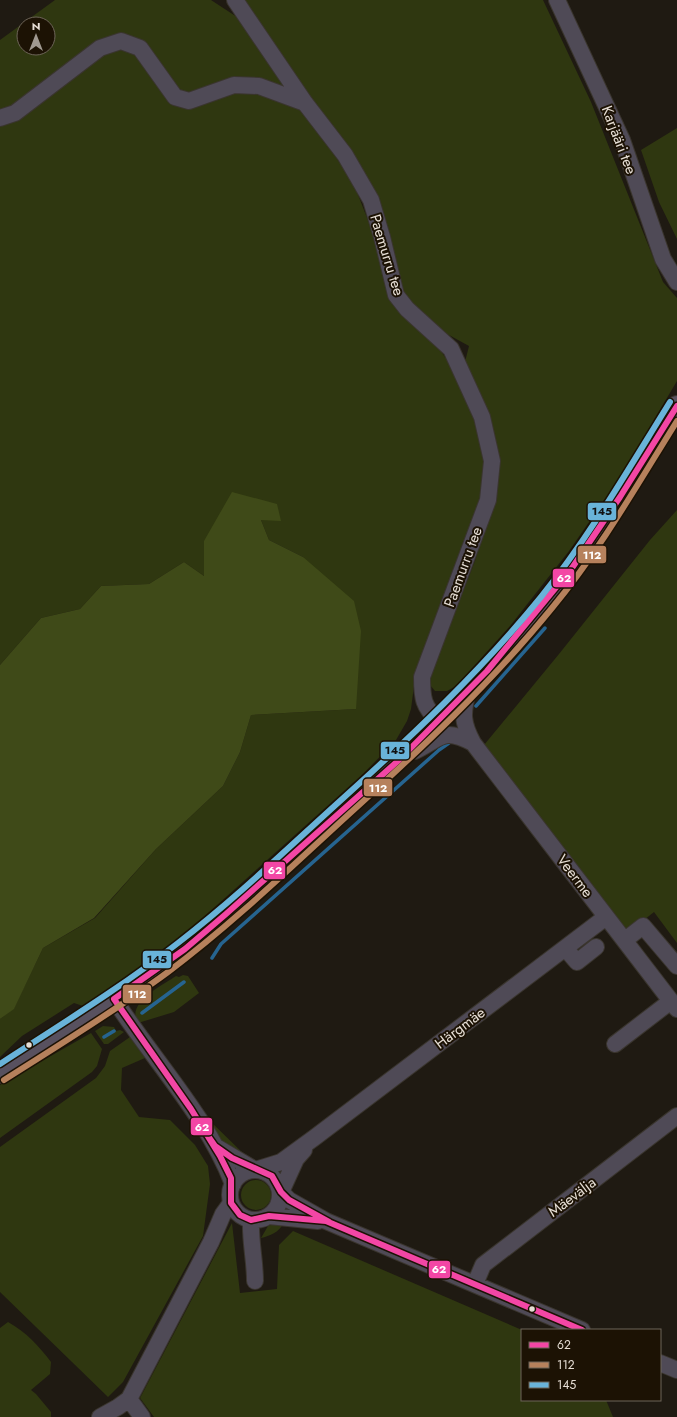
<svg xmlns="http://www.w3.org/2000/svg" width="677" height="1417" viewBox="0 0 677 1417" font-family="Jost,sans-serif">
<rect width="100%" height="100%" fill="#1f1a12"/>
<path fill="#2f3710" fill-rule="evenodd" d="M 55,0 L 211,0 L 240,19 L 353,182 L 375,238 L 395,306 L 432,338 L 451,366 L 475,420 L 484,464 L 479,506 L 446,599 L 416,670 L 411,709 L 407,721 L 396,740 L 364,773 L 196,924 L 136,971 L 83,1006 L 74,1003 L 22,1036 L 0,1057 L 0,1019 L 14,1008 L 43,948 L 95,918 L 156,849 L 223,786 L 240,752 L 251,715 L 356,709 L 303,557 L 269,540 L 261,520 L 277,504 L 204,541 L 204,576 L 184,562 L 149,584 L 101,586 L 80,609 L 41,618 L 0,665 L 0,40 ZM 24,24 L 48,24 L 48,48 L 24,48 Z
M 242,0 L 543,0 L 591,102 L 663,282 L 677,298 L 677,381 L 620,477 L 569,551 L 510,626 L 456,686 L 447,691 L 435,691 L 430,685 L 432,671 L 475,561 L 494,497 L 465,362 L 469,346 L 438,329 L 414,307 L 400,289 L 391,252 L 304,88 Z
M 677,128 L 677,239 L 659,202 L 641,150 Z
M 677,510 L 677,943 L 654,912 L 629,932 L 626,932 L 484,745 L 559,654 L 650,540 Z
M 183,975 L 188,976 L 199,993 L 174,1012 L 138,1023 C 125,1003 163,985 176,976 L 179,977 Z
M 103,1026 L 114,1027 L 116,1031 L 120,1030 L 124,1032 L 108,1044 L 104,1044 L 95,1031 Z
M 91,1033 L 102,1049 L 97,1066 L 92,1072 L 0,1138 L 0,1085 Z
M 130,1037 L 145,1058 L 122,1068 L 121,1090 L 139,1117 L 170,1120 L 195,1145 L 208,1166 L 210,1184 L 203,1236 L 123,1382 L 108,1397 L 0,1292 L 0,1147 L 96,1078 L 105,1066 L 110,1051 Z
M 207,1118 L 250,1160 L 219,1139 Z
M241 1195a15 15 0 1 1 30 0a15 15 0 1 1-30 0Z
M 232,1223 L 240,1293 L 277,1289 L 279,1245 L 293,1231 L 522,1330 L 522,1400 L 606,1400 L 613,1417 L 154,1417 L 140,1398 Z
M 275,1223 L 283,1224 C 279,1232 270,1236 261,1238 L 268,1226 Z
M 8,1322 C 26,1332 39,1346 51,1362 L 50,1374 L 31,1390 L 36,1394 L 51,1412 L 51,1417 L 0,1417 L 0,1328 Z"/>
<path fill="#3f4a18" d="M 232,492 L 277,504 L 281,521 L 261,520 L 269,540 L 303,557 L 354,601 L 361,631 L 356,709 L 251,715 L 240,752 L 223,786 L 156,849 L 94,918 L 43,948 L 14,1009 L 0,1019 L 0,665 L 41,618 L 80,609 L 101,586 L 149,584 L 184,562 L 204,576 L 204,541 Z"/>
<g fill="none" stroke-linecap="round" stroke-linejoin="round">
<path stroke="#266490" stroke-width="3.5" d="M 476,706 L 545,628
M 212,958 L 221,944 L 439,750 L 449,743
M 142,1013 L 184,982
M 104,1037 L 114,1031"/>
<defs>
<path id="minor" d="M 235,0 L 305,103 L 345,155 L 371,200 L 382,237 L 396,295 L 407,309 L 451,349 L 482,417 L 492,461 L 488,500 L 422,677 C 422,698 423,707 439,721
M 557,0 L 622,140 L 663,259 L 677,282
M 0,118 L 15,113 L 100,48 L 121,41 L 140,48 L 175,97 L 189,101 L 234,85 L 259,86 L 305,103
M 468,690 C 462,714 462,722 473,743 L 677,1009
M 415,751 C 442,738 442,727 473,743
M 625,940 L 643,926 L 677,966
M 565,948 L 577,962 L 596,947
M 114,999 C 153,1060 207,1116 233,1184
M 615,1044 L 671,1001
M 218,1148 L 255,1170
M230 1195a25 25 0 1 1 50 0a25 25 0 1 1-50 0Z
M 255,1170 L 281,1162 L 314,1138 L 606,917
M 281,1192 L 289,1200 L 326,1221 L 582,1330
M 281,1192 L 296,1159 L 304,1150
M 269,1216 L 318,1221
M 251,1220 C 250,1241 255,1260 255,1281
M 475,1284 L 483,1265 L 677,1116
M 660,1363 L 677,1370
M 129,1399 L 142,1417
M 100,1417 L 118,1407 L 129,1399 L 211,1242 L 223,1214 L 231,1203"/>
<path id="major" d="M 0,1073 C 62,1033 126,995 184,949 C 239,907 289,858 340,812 C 424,737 506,659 573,568 C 611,516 643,460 677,406"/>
</defs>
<use href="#minor" stroke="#3a352e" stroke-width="18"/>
<use href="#major" stroke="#3a352e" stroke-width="22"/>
<use href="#minor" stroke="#4f4a56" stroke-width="16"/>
<use href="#major" stroke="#58515f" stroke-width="20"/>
<defs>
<path id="bus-1" d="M 114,999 L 185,949 L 226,914 L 399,760 L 487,671 L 572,568 L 620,497 L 677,406
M 114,999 L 191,1109 L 220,1156 L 231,1178 L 231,1203 L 240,1215 L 251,1220 L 269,1216 L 326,1221 L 582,1330
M 208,1136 L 215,1146 L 232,1158 L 272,1176 L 281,1192 L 289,1200 L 329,1222"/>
<path id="bus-2" d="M 4,1080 C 59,1045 115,1011 168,972 C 232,924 289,869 348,815 C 420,750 491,683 552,608 C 600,550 637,485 677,421"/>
<path id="bus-3" d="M 0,1064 C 60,1025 122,987 178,943 C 235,899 287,849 340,801 C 411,737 481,671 541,597 C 590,536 629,468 670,402"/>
</defs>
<use href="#bus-1" stroke="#1c1204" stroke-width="9"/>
<use href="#bus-2" stroke="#1c1204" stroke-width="9"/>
<use href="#bus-3" stroke="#1c1204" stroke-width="9"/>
<use href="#bus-1" stroke="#f346a5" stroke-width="6"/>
<use href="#bus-2" stroke="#b6815c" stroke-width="6"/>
<use href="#bus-3" stroke="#69b3d9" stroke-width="6"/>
</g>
<g fill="#e6ded5" stroke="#1c1204" stroke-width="1.5">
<circle cx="29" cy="1045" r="3.5"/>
<circle cx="532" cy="1309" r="3.5"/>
</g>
<g text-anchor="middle" stroke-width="4" stroke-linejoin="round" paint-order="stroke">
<g font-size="15" fill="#e6ded5" stroke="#1c1204">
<text transform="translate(619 140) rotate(69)" y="5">Karjääri tee</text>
<text transform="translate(387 255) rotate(73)" y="5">Paemurru tee</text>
<text transform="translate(463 567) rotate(-70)" y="5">Paemurru tee</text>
<text transform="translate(575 876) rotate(53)" y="5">Veerme</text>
<text transform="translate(460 1028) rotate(-37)" y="5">Härgmäe</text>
<text transform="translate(572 1197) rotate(-37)" y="5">Mäevälja</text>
</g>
</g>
<g stroke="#1c1204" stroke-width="1.5">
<rect x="587" y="502" width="30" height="19" rx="4" fill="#69b3d9"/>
<rect x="577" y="545" width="30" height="19" rx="4" fill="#b6815c"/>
<rect x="552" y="568" width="23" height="20" rx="4" fill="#f346a5"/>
<rect x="380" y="741" width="30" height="19" rx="4" fill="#69b3d9"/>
<rect x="363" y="778" width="30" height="19" rx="4" fill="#b6815c"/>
<rect x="263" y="861" width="23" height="19" rx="4" fill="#f346a5"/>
<rect x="142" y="950" width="30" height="19" rx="4" fill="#69b3d9"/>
<rect x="122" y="984" width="30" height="20" rx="4" fill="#b6815c"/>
<rect x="190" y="1117" width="23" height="19" rx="4" fill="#f346a5"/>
<rect x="428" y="1260" width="23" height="19" rx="4" fill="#f346a5"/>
</g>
<g font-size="11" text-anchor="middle" font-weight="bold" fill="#fff">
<text x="592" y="559">112</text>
<text x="564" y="582">62</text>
<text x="378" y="792">112</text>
<text x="275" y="874">62</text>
<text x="137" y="998">112</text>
<text x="202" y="1131">62</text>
<text x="439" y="1273">62</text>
</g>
<g font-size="11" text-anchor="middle" font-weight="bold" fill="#111">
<text x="602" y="515">145</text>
<text x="395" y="754">145</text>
<text x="157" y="963">145</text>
</g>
<rect x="521" y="1329" width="140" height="72" fill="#1c1204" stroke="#6d6458"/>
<rect x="529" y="1342" width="20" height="6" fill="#f346a5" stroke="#6d6458"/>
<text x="557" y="1349" font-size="12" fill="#e6ded5">62</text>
<rect x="529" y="1362" width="20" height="6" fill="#b6815c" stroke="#6d6458"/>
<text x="557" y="1369" font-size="12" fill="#e6ded5">112</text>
<rect x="529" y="1382" width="20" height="6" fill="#69b3d9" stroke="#6d6458"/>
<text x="557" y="1389" font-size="12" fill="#e6ded5">145</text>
<g transform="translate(36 36)"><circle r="19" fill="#1c1204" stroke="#6d6458"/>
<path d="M0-3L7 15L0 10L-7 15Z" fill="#a09991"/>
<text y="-6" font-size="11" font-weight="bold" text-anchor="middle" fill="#e6ded5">N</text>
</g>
</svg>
